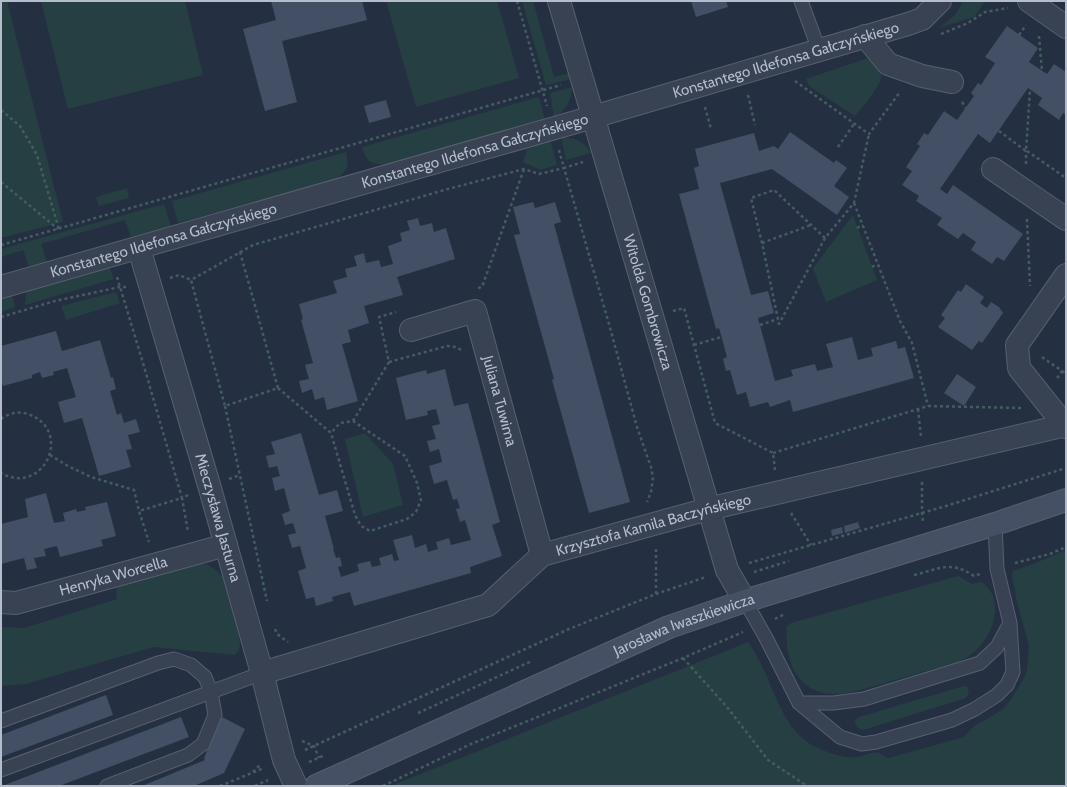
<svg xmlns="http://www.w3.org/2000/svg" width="1067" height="787" viewBox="0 0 1067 787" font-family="Cabin,sans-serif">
<rect width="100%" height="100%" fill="#243042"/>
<path fill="#263f43" d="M 1,1 L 7,1 L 63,222 L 1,238 Z
M 41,1 L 185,1 L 203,75 L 68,109 Z
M 386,1 L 497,1 L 519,78 L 416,107 Z
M 522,1 L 533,1 L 554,77 L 569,73 L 571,79 L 546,85 Z
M 963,1 L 985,1 L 974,17 L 939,28 L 955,15 Z
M 868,58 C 874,63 880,67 881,76 C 882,85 861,108 855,116 L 809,86 L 806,79 Z
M 572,87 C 571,101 567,110 554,117 L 550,93 Z
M 539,97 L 545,120 L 384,165 C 369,163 366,161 362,147 Z
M 561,137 C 575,138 584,141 591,153 L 566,160 Z
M 550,140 L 557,165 L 540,170 L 523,162 L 527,149 Z
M 346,152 C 349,165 349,169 338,178 L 178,223 L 172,201 Z
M 127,188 L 129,198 L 99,206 L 96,197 Z
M 164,204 L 171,226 L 131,237 L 125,220 L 41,244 L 47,262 L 29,267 L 23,250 L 1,257 L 1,249 Z
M 853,215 L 877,280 L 826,302 L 813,268 Z
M 109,266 L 114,279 L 25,305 L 26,290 Z
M 116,292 L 120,303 L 66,320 L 61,306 Z
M 12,294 L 15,307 L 1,312 L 1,297 Z
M 365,433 L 393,464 L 403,505 L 363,517 L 345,439 Z
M 1066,550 L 1066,786 L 391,786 L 748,642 C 775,678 777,735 825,751 C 835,755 846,758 858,757 C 864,756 872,751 878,753 C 882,754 886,757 889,758 L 964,737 L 974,726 L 992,716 L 1003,709 L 1012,698 L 1025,676 L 1027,669 L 1029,646 L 1017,602 L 1012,576 L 1013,571 L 1033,564 Z
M 206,564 C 212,567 217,570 221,575 C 225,581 241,638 240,645 C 239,650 238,652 234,655 L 154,647 L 26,684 L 1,686 L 1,627 L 24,628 L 117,599 L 116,591 L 119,585 L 189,565 Z
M 958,576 L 972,584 L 982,582 C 985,585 990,589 992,594 C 1001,615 989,640 972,654 C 968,657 963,659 959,662 C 933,669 908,676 882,684 C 866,688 849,695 832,694 C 795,692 784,657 787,626 L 791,623 Z
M 964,686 L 967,687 L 969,693 L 966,698 L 863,730 C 857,728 855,727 855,720 L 859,717 Z"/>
<path fill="#424f64" d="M 271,1 L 362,1 L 367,20 L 282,41 L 297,102 L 265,111 L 243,29 L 276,20 Z
M 691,1 L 726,1 L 728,7 L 696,17 Z
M 1007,26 L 1038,48 L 1029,62 L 1047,74 L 1054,64 L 1066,72 L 1066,115 L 1063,113 L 1059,120 L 1038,105 L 1042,98 L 1028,88 L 990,143 L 978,134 L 940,189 L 947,194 L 953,185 L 1023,234 L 1004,261 L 997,257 L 992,264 L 971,250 L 976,242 L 963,233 L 958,239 L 937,225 L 942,218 L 916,201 L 919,196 L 902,185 L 912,171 L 906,167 L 920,146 L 917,144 L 924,133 L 928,135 L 944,111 L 957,120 L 974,96 L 971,93 L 978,83 L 981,85 L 995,63 L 985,57 Z
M 386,100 L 391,117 L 369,123 L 364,106 Z
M 790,132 L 834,163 L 836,160 L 847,168 L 834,186 L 849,197 L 837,215 L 772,169 L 720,183 L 751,295 L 768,291 L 774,313 L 758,318 L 775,381 L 793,376 L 791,370 L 815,364 L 817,371 L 833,367 L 826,344 L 852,337 L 858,360 L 873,356 L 871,348 L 896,341 L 898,349 L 905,347 L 914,378 L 793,412 L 790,400 L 770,407 L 768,402 L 750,407 L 746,392 L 737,395 L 730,370 L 726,371 L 723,359 L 727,357 L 719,328 L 716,329 L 679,194 L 699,189 L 694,168 L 699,166 L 695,149 L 754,133 L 759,151 L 774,146 L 778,149 Z
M 533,202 L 535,208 L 555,202 L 561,222 L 554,224 L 630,502 L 589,513 L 552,380 L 554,379 L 514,235 L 520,234 L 513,207 Z
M 418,218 L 420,226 L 432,223 L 434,232 L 446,228 L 455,259 L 397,277 L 403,295 L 364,306 L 369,323 L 348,330 L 351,342 L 342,344 L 358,401 L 327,410 L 324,397 L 315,400 L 312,389 L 302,393 L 299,381 L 309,379 L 305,365 L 313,363 L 301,320 L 303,319 L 299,304 L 337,293 L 333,281 L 347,277 L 345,269 L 357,266 L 354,256 L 364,253 L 366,263 L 379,260 L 381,267 L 393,264 L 388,246 L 402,241 L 400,233 L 410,230 L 407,221 Z
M 966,284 L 984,297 L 980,303 L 987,308 L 991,302 L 999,307 L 1003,313 L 982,343 L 979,341 L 972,350 L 938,327 L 945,318 L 941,315 L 958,290 L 961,292 Z
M 56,331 L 62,351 L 100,340 L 111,378 L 113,377 L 116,389 L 110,391 L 117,415 L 121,413 L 124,423 L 136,419 L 140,432 L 128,435 L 132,449 L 126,450 L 131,467 L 99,476 L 82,418 L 64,423 L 58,402 L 76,397 L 67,368 L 53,372 L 54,375 L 42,378 L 40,372 L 32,375 L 32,378 L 3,386 L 1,379 L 1,346 Z
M 445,369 L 454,406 L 468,403 L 500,522 L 492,525 L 502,556 L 470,567 L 471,573 L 354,606 L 350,592 L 332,597 L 333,601 L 316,606 L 314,597 L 306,599 L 298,571 L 306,568 L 300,546 L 292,548 L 288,535 L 296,533 L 293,523 L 285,525 L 282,514 L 290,511 L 284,488 L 275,491 L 272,478 L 280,476 L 277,466 L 269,468 L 266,456 L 275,454 L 271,442 L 301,433 L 319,495 L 337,490 L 343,511 L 325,516 L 334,549 L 333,549 L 336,558 L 340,557 L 342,566 L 338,567 L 341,577 L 359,571 L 357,564 L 370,561 L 372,567 L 381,565 L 379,558 L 392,554 L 394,561 L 399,560 L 393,540 L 412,535 L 415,548 L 426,544 L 428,552 L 438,549 L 436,542 L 449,538 L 451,545 L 471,540 L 465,520 L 460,522 L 456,509 L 460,508 L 457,499 L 453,500 L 447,480 L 434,484 L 429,466 L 442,462 L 439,449 L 430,452 L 427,441 L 436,439 L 432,426 L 440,424 L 436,409 L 427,411 L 428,415 L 406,420 L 396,378 L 426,370 L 427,374 Z
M 957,374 L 976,387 L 964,406 L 944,393 Z
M 46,493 L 54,523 L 65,521 L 63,513 L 76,509 L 77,512 L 86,510 L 85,507 L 107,502 L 116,536 L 101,540 L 103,546 L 60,557 L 57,546 L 44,549 L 46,556 L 34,558 L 37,568 L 27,570 L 24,558 L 1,564 L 1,524 L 28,517 L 25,499 Z
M 858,522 L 860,528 L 845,533 L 844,526 Z
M 842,527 L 843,533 L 832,536 L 831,530 Z
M 106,695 L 113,715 L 1,757 L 1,735 Z
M 181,717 L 189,737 L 59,786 L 2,786 Z
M 222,717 L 245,729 L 224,773 L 194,786 L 142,786 L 205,760 L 204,758 Z"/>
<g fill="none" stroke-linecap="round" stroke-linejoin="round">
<defs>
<path id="lane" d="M 801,1 L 819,50
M 745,601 L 766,638 L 799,703 L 834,703 L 864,699 L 980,663 L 997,647 L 1010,623 L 997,569 L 995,524
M 799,703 L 840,737 L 862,744 L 876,742 L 952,720 L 975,709 L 997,695 L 1007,685 L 1013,672 L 1010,624
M 1,721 L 158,663 L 174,659 L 191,665 L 205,677 L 211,692 L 215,715 L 203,744 L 188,755 L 107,786
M 1,770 L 262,673"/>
<g id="street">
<path id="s1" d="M 559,1 L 727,570 L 745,601"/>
<path d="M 1029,1 L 1066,27"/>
<path d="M 865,36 L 888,64 L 922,76 L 952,82"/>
<path d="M 993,169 L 1066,219"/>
<path id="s2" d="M 139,248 L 209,485 L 262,673 L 284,760 L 296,786"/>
<path d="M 1066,275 L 1017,345 L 1019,368 L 1066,427"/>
<path id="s3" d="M 1,287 L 593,117 L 908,24 L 922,19 L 940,1"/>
<path id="s4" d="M 411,330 L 475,311 L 542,555"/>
<path id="s5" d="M 1,602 L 16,603 L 226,545"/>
<path id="s6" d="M 262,673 L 488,605 L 542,555 L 708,509 L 1066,425"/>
</g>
<g id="secondary">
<path id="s7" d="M 316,786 L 669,627 L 745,601 L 995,524 L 1066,500"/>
</g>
</defs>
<use href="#lane" stroke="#56606f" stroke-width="15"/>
<use href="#street" stroke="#56606f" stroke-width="24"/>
<use href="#secondary" stroke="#56606f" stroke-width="24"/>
<path stroke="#445c60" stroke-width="2.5" stroke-dasharray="3 3" stroke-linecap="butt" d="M 517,1 L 547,106
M 941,34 L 968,23 L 985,12 L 1008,8
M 1019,35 L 1026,25
M 1039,36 L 1042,71
M 795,81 L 869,134 L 900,92
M 748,95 L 755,125
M 962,102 L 966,108
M 705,107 L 711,129
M 1,110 L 20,126 L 37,155 L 59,229
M 999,131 L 1026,151 L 1030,90
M 838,147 L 854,124
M 559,150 L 564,168 L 583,162
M 1027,151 L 1066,178
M 1026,164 L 1026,151
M 1,182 L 58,229
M 854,203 L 900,321 L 912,343 L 928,406
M 1027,219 L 1030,286
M 857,228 L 863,225
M 825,238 L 779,324 L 762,243 L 751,198 L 774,190 L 825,238 L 854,203 L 869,134
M 762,243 L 811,225
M 1,245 L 561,85
M 240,252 L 278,388 L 225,406 L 191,280 L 253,245 L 448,189 L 524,169 L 539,174 L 564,168 L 609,324 L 637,427 L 651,467 L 653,478 L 651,492 L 647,502
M 872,267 L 877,264
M 117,277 L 143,363 L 182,498 L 139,511 L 149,542
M 170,278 L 179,275 L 191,280
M 478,288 L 482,287 L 524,169
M 673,311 L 684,308 L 715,423 L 773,453 L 775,470
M 1,317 L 55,301 L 120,287 L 126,287
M 760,325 L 778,319
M 694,345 L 721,337
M 1042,357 L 1062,371 L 1056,380
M 389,362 L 447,346 L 456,347 L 461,350
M 1062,371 L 1066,374
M 278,388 L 331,433 L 355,515 L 361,526 L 370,531 L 407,519 L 416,512 L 421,500 L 417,483 L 405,456 L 353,421 L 340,423 L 331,433
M 225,406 L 267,601
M 918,409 L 921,437
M 1,419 C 9,413 19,411 28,414 C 74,430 44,497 1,473
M 353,421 L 389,362 L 379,317 L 396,312
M 773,453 L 928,406 L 1021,408
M 50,455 L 68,466 L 91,477 L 134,490 L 139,511
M 229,479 L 240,475
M 922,482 L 922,513 L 923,522
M 188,495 L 182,498 L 188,532
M 791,513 L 811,545
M 749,563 L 946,506 L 1066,468
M 1015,563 L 1050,554 L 1066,547
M 754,572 L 789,561
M 914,575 C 940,569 950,560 974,576 L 980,574
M 656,594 L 656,546
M 775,619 L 785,614
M 275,629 L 277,634 L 288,642
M 683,658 L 727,707 L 768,760 L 807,786
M 418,713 L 532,661
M 302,741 L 314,746 L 319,758
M 305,750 L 569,629 L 656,594 L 706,577
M 309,762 L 325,755
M 253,772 L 261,764
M 220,786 L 264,768
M 255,786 L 268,780
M 383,786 L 471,744 L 683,658 L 743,632"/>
<use href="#lane" stroke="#384252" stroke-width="13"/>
<use href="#street" stroke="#384252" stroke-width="22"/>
<use href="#secondary" stroke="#465065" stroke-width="22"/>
</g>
<g text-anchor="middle" stroke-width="4" stroke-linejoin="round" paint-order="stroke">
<g font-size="15" fill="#b5bdcc" stroke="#1d2737">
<text dy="5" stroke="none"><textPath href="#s3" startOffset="817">Konstantego Ildefonsa Gałczyńskiego</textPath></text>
<text dy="5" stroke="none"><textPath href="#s3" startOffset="493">Konstantego Ildefonsa Gałczyńskiego</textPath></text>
<text dy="5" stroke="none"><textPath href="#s3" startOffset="169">Konstantego Ildefonsa Gałczyńskiego</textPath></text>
<text dy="5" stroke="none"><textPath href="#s1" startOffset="314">Witolda Gombrowicza</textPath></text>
<text dy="5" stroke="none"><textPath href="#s4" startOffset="160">Juliana Tuwima</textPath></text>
<text dy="5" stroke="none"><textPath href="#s2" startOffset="281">Mieczysława Jasturna</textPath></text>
<text dy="5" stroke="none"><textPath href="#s6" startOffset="425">Krzysztofa Kamila Baczyńskiego</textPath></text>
<text dy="5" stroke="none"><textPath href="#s5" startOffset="116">Henryka Worcella</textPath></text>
<text dy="5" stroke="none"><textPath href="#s7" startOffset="402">Jarosława Iwaszkiewicza</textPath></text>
</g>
</g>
<rect width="1067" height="787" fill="none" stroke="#b5bdcc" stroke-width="4"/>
</svg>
